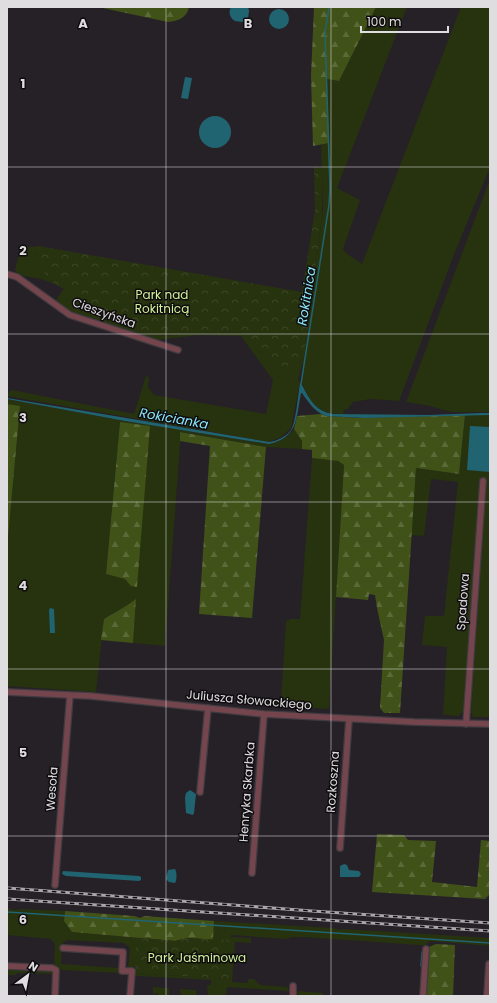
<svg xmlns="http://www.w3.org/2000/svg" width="497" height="1003" viewBox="0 0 497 1003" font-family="Poppins,sans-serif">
<defs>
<pattern id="forest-firs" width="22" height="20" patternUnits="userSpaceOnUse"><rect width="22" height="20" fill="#405217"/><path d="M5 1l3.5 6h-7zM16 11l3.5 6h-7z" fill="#5b6a38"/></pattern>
<pattern id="park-crowns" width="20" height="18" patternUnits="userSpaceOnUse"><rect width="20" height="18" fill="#27320f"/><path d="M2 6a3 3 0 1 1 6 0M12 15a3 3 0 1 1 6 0" fill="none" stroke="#3c4626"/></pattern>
</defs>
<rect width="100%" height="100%" fill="#262127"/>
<path fill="#27320f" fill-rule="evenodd" d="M 376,7 L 407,7 L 337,188 L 360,200 L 343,249 L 346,253 L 362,264 L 461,7 L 490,7 L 490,167 L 453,257 L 399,401 L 371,399 L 353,402 L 348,409 L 344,410 L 343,414 L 328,413 L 315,406 L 310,400 L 302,383 L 303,361 L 298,380 L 300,383 L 291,428 L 281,437 L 269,442 L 7,396 L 7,394 L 12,390 L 134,414 L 146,376 L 149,377 L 148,387 L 154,395 L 266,414 L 273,380 L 241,336 L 199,335 L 157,340 L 156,342 L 77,314 L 61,306 L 56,300 L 62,291 L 65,289 L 102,311 L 116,323 L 159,336 L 239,332 L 249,338 L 261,355 L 299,363 L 304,358 L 323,209 L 321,145 L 329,143 L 327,79 L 339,81 Z
M 490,179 L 490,412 L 451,412 L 430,406 L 406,402 Z
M 21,246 L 31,247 L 38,246 L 36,259 L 44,273 L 55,284 L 41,279 L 18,275 L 15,270 Z
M 7,399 L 125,421 L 269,444 C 279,442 288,437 294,429 L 302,441 L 302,449 L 266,447 L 181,432 L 165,646 L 133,643 L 136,600 L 124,609 L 115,612 L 104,619 L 96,692 L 7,686 L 7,549 L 20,407 L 7,404 ZM 120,422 L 137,587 L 131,585 L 125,579 L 106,574 Z
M 465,415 L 490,415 L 490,717 L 473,717 L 471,712 L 486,478 L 481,478 L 463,711 L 459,716 L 443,715 L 447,647 L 422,645 L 425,616 L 444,616 L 458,482 L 431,479 L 424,536 L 411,535 L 416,468 L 459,474 Z
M 312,458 L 338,461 L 344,465 L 329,709 L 244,703 L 244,700 L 281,701 L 286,621 L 291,619 L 300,619 Z
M 7,908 L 14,910 L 21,909 L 65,911 L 64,921 L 72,932 L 143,938 L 140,966 L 133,966 L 132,970 L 128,969 L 130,948 L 124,943 L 67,940 L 62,944 L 61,964 L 120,968 L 120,973 L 62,970 L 54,965 L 55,944 L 51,939 L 7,935 Z
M 214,921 L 333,928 L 339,930 L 343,929 L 490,938 L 490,946 L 430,941 L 426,945 L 419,945 L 304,937 L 291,937 L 287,939 L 231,935 L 231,937 L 251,938 L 251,943 L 235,942 L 232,982 L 248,983 L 248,979 L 254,979 L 260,985 L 287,987 L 290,991 L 227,987 L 226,996 L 208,996 L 207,986 L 211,984 L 211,980 L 138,976 L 134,975 L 135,973 L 228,979 L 213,948 Z
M 7,967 L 53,970 L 53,974 L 17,973 L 16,975 L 7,975 Z
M 153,987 L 169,988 L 169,996 L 158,996 L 158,993 L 153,994 Z
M 180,989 L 196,990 L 197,996 L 181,995 Z
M 298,991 L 323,993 L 323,996 L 297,996 Z"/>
<path fill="url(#forest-firs)" d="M 98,7 L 148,8 L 150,7 L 189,7 C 187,18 178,21 168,22 Z
M 314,7 L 376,7 L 339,81 L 327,79 L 329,143 L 313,146 L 311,76 Z
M 7,404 L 20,406 L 7,549 Z
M 321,414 L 326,416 L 360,418 L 465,415 L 459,474 L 416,468 L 400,713 L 384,713 L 380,708 L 384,640 L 377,608 L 375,595 L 369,594 L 368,600 L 336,597 L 344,465 L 338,461 L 312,458 L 312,450 L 302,449 L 302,441 L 294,429 L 297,416 Z
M 120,422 L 150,426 L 137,587 L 131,586 L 125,579 L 106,574 Z
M 180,432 L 266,447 L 252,618 L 199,614 L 210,446 L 180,441 Z
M 136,599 L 133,643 L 101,640 L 104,619 C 115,612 126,607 136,599 Z
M 377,834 L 404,835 L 408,840 L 436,841 L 432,882 L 477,887 L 481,840 L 490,841 L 489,895 L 485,899 L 372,892 Z
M 65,911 L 134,916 L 140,918 L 144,916 L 214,921 L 213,940 L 188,938 L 175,941 L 72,932 L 64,921 Z
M 436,944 L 455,945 L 453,996 L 425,996 L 429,947 Z"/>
<path fill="url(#park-crowns)" d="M 314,167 L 322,168 L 322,215 L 304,358 L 289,370 L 261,355 L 249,338 L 239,332 L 159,336 L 116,323 L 102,311 L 55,284 L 44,273 L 36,259 L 38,246 L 302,292 L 315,210 Z
M 143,938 L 175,941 L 188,938 L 230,940 L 228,979 L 135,973 L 136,944 L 142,944 Z"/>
<path fill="#216471" d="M 231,7 L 248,7 L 249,11 L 248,18 L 242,22 L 235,21 C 230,18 228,13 231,7 Z
M269 19a10 10 0 1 1 20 0a10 10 0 1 1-20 0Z
M 185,77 L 192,78 L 188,99 L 181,98 Z
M199 132a16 16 0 1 1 32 0a16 16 0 1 1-32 0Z
M 301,383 C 309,398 314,411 333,414 L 429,415 L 481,413 L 490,413 L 490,415 L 364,418 L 326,416 C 314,411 309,403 302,393 L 301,393 C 296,418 298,438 269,444 L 125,421 L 7,399 L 7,398 L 269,442 C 277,441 286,437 291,430 C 296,422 298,395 300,384 Z
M 470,426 L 490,427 L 490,472 L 467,470 Z
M 50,608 L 54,609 L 55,633 L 50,633 L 49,610 Z
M 190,790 L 196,794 L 194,813 L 193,815 L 186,813 L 185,798 L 186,793 Z
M 344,864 L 347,865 L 349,870 L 359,871 L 361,874 L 359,877 L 340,877 L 340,866 Z
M 175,869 C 177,873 177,879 175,883 L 169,882 L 166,879 L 168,870 Z
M 63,871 L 139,876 L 141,877 L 141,880 L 139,881 L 66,876 L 62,874 Z"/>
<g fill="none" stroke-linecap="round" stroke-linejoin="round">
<path stroke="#216471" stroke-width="1.5" d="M 301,384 L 329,205 L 330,188 L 325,33 L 329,7
M 7,912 L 490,943
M 421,966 L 422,952"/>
<defs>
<path id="street" d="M 7,274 L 17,277 L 70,315 L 178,350
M 7,692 L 91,696 L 264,714 L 414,722 L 490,724
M 466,724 L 483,481
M 200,792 L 208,708
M 340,848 L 349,719
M 252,873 L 264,714
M 55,885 L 70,695
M 63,948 L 123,952 L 122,971 L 132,971 L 130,996
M 7,966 L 52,968 L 56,970 L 55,996
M 293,996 L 293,986
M 423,996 L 426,949
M 487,996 L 489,964"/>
</defs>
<use href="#street" stroke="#403b41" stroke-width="8"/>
<use href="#street" stroke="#74454c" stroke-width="5.5"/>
<defs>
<path id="rail" d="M 7,888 L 312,911 L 490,923
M 7,899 L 490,931"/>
</defs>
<use href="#rail" stroke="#a9a5aa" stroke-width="3"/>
<use href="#rail" stroke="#0e0c0e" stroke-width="1.5" stroke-dasharray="4.5" stroke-linecap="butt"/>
</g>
<path fill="none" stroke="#e0dde1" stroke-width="1" stroke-opacity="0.55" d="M 166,7 L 166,996M 331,7 L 331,996M 7,167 L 490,167M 7,334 L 490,334M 7,502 L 490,502M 7,669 L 490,669M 7,836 L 490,836"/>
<g text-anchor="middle" stroke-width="3" stroke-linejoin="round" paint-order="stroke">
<g font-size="12" fill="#d2f19a" stroke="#0e0c0e">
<text x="162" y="299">Park nad<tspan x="162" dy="14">Rokitnicą</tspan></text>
<text x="197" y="962">Park Jaśminowa</text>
</g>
<g font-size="12" fill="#e0dde1" stroke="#0e0c0e">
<text transform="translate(104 313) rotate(20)" y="4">Cieszyńska</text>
<text transform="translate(463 602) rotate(-86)" y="4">Spadowa</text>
<text transform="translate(249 700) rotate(5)" y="4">Juliusza Słowackiego</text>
<text transform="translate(333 782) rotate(-86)" y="4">Rozkoszna</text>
<text transform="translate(52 789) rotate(-86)" y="4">Wesoła</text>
<text transform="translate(247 792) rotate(-86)" y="4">Henryka Skarbka</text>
</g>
<g font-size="13" font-style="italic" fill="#89e6fa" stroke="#0e0c0e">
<text transform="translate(306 296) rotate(-81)" y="5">Rokitnica</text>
<text transform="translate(174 418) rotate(10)" y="5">Rokicianka</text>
</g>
</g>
<g font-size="13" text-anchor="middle" font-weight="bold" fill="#e0dde1" stroke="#0e0c0e" stroke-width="3" stroke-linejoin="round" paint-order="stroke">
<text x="83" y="28">A</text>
<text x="248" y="28">B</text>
<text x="23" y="88">1</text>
<text x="23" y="255">2</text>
<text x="23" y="422">3</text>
<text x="23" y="590">4</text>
<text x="23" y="757">5</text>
<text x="23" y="924">6</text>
</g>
<rect width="497" height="1003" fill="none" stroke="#e0dde1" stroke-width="16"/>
<g transform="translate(28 975) rotate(32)" stroke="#0e0c0e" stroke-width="3" paint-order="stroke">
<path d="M0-3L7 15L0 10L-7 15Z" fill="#e0dde1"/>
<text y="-6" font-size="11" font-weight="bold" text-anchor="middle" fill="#e0dde1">N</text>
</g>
<path d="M361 26v6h87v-6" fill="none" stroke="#e0dde1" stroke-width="2"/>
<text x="367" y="26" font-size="12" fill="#e0dde1" stroke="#0e0c0e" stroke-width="3" paint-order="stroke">100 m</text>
</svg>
